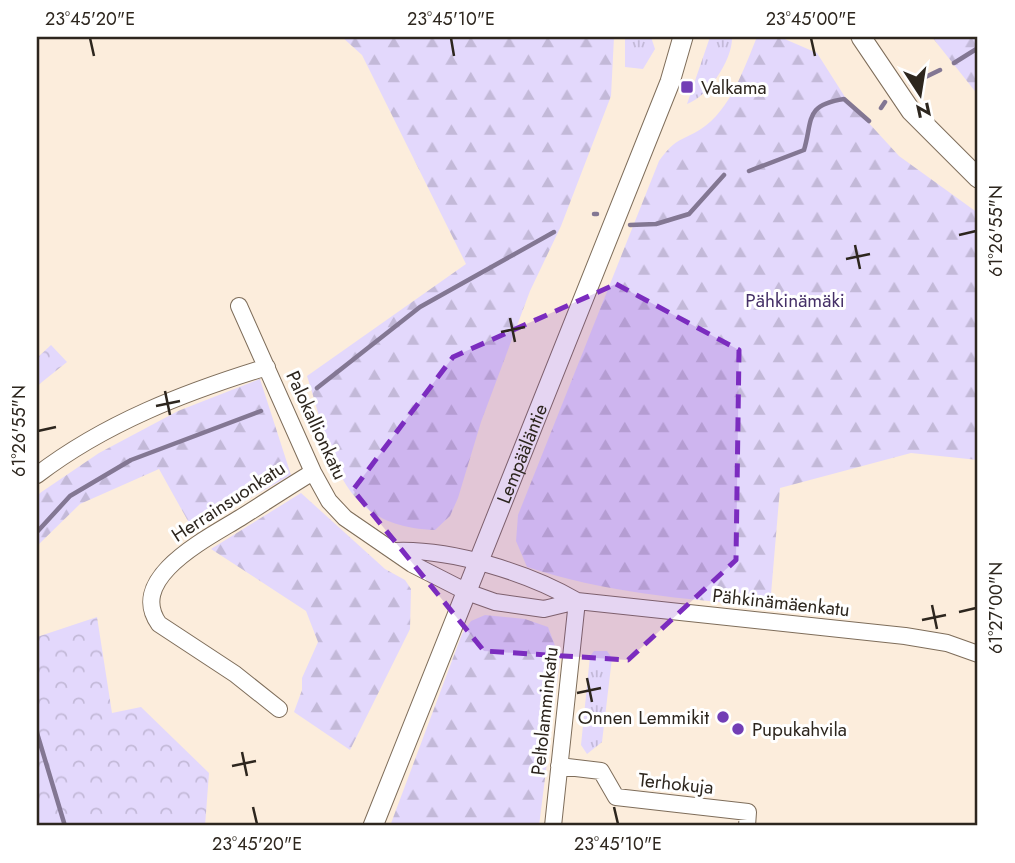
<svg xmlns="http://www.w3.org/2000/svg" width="1015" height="863" viewBox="0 0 1015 863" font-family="Jost,sans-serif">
<defs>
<pattern id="grass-tufts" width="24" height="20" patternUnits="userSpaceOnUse" patternTransform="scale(1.75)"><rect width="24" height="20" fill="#e3d8fc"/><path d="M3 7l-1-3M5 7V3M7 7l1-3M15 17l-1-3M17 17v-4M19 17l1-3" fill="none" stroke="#c3b9d8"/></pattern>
<pattern id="forest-firs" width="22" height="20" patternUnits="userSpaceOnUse" patternTransform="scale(1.75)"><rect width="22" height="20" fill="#e3d8fc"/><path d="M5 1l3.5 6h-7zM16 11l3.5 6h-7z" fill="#c3b9d8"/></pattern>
<pattern id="park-crowns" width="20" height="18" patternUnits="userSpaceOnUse" patternTransform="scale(1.75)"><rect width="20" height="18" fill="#e3d8fc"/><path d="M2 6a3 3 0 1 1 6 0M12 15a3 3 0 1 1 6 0" fill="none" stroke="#c3b9d8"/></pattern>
</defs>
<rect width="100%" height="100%" fill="#fceddc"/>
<path fill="url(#grass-tufts)" d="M 625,37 L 651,37 L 655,49 L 643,69 L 625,67 Z
M 710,37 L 732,37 C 733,59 708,97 687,104 Z
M 594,651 L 607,651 L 612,658 L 602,742 L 587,754 L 581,745 L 590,656 Z"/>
<path fill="url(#forest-firs)" d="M 342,37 L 614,37 L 611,96 L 561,226 L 530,291 L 481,422 L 458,498 L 450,516 L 435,530 C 337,527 332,453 307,376 L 466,264 L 362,55 Z
M 757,37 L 780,37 L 817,53 L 845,97 L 899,156 L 978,213 L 978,460 L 911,453 L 780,488 L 770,606 C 687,600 607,593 527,567 L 516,541 L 518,515 L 659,161 C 677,137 678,143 701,129 C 730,111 745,66 757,37 Z
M 932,37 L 978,37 L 978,95 Z
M 260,379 L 291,475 L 193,530 L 159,469 L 80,504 L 37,546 L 37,497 L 40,493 L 99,453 L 178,411 Z
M 301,493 L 385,569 L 405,580 L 411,589 L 410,629 L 350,750 L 294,712 L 302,690 L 302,678 L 318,642 L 306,611 L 211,549 Z
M 485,615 L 525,619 L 548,627 L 560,659 L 539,826 L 390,826 L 462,634 L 471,621 Z"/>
<path fill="url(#park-crowns)" d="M 51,345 L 67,362 L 37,386 L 37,358 Z
M 97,617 L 112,713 L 141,707 L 209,773 L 205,826 L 37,826 L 37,637 Z"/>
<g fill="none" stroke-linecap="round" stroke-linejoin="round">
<path stroke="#837793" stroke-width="4.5" d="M 954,63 L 978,48
M 911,84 L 940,70
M 881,108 L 885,102
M 749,171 L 804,150 C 813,120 804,105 844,99 L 869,121
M 594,214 L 597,214
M 630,225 L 656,224 L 689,214 L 724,175
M 317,388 L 420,307 L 554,232
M 37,532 L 70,496 L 131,460 L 261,411
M 37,733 L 65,826"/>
<defs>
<path id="minor" d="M 239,306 L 313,472 L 329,501 L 345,518 L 412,564 L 467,592 L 495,602 L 544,609 L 577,601 L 905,636 L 947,643 L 978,654
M 37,475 C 105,423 185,392 267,367
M 396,551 C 452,549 529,573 577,601
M 279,709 L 235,674 L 159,624 C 126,578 208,538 240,518 C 264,503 288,487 313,472
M 559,766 L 601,771 L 616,797 L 748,812 L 747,826
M 553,826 L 577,601"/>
<g id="major">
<path d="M 861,37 L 911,111 L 978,178"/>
<path id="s1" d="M 373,826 L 670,82 L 683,37"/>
</g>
</defs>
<use href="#minor" stroke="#7e6d5a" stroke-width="18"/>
<use href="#major" stroke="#7e6d5a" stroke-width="21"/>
<use href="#minor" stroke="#fff" stroke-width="16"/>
<use href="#major" stroke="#fff" stroke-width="19"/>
</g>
<path fill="#7b2cbf" fill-opacity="0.2" stroke="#7b2cbf" stroke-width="5" stroke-dasharray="14 9" stroke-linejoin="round" d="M 616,284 L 739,350 L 736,560 L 628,660 L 484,651 L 353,490 L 453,357 Z"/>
<path fill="none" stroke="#2d261e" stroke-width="2.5" d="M 90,38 L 94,56M 451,38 L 454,56M 811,38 L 815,56M 959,235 L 976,231M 855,245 L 860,269M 846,259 L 870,254M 510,318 L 515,342M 501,332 L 525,327M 165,391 L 170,415M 156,406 L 180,401M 38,431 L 56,427M 932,605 L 937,629M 959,612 L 976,608M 922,620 L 946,615M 587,678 L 592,702M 577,693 L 601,688M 242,752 L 247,776M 232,766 L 256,761M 253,807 L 257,824M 614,807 L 618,824"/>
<g fill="#723eb5" stroke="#fff" stroke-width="2.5">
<rect x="680" y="80" width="14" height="14" rx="3.5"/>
<circle cx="723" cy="717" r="7"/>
<circle cx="738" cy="729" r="7"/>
</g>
<g text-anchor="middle" stroke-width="6" stroke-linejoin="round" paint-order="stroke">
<g font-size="19" fill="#2d261e" stroke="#fff" text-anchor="start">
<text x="701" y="94">Valkama</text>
<text x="709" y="724" text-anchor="end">Onnen Lemmikit</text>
<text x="752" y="736">Pupukahvila</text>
</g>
<g font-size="19" fill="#453067" stroke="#fff">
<text x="795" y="307">Pähkinämäki</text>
</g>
<g font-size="19" fill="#2d261e" stroke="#fff">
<text transform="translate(317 425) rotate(65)" y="7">Palokallionkatu</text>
<text dy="7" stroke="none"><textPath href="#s1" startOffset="401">Lempääläntie</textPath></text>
<text transform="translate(228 501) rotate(-33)" y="7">Herrainsuonkatu</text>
<text transform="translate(781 602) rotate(6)" y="7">Pähkinämäenkatu</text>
<text transform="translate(544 711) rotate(-84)" y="7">Peltolamminkatu</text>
<text transform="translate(676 783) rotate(6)" y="7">Terhokuja</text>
</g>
</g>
<rect width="1015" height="863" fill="none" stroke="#ffffff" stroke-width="77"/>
<g transform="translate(920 94) rotate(168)" stroke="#ffffff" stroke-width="5" paint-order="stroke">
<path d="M0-5L12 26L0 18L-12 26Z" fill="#2d261e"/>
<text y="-10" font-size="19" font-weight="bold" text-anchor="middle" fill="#2d261e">N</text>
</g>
<rect x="38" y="38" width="938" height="786" fill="none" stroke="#2d261e" stroke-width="2.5"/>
<g font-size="18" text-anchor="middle" fill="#2d261e">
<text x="90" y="25">23°45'20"E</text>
<text x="451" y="25">23°45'10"E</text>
<text x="811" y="25">23°45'00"E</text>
<text transform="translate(996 231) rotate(-90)" y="6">61°26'55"N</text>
<text transform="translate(19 431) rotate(-90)" y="6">61°26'55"N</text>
<text transform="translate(996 608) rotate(-90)" y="6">61°27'00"N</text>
<text x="257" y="850">23°45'20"E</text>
<text x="618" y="850">23°45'10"E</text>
</g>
</svg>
